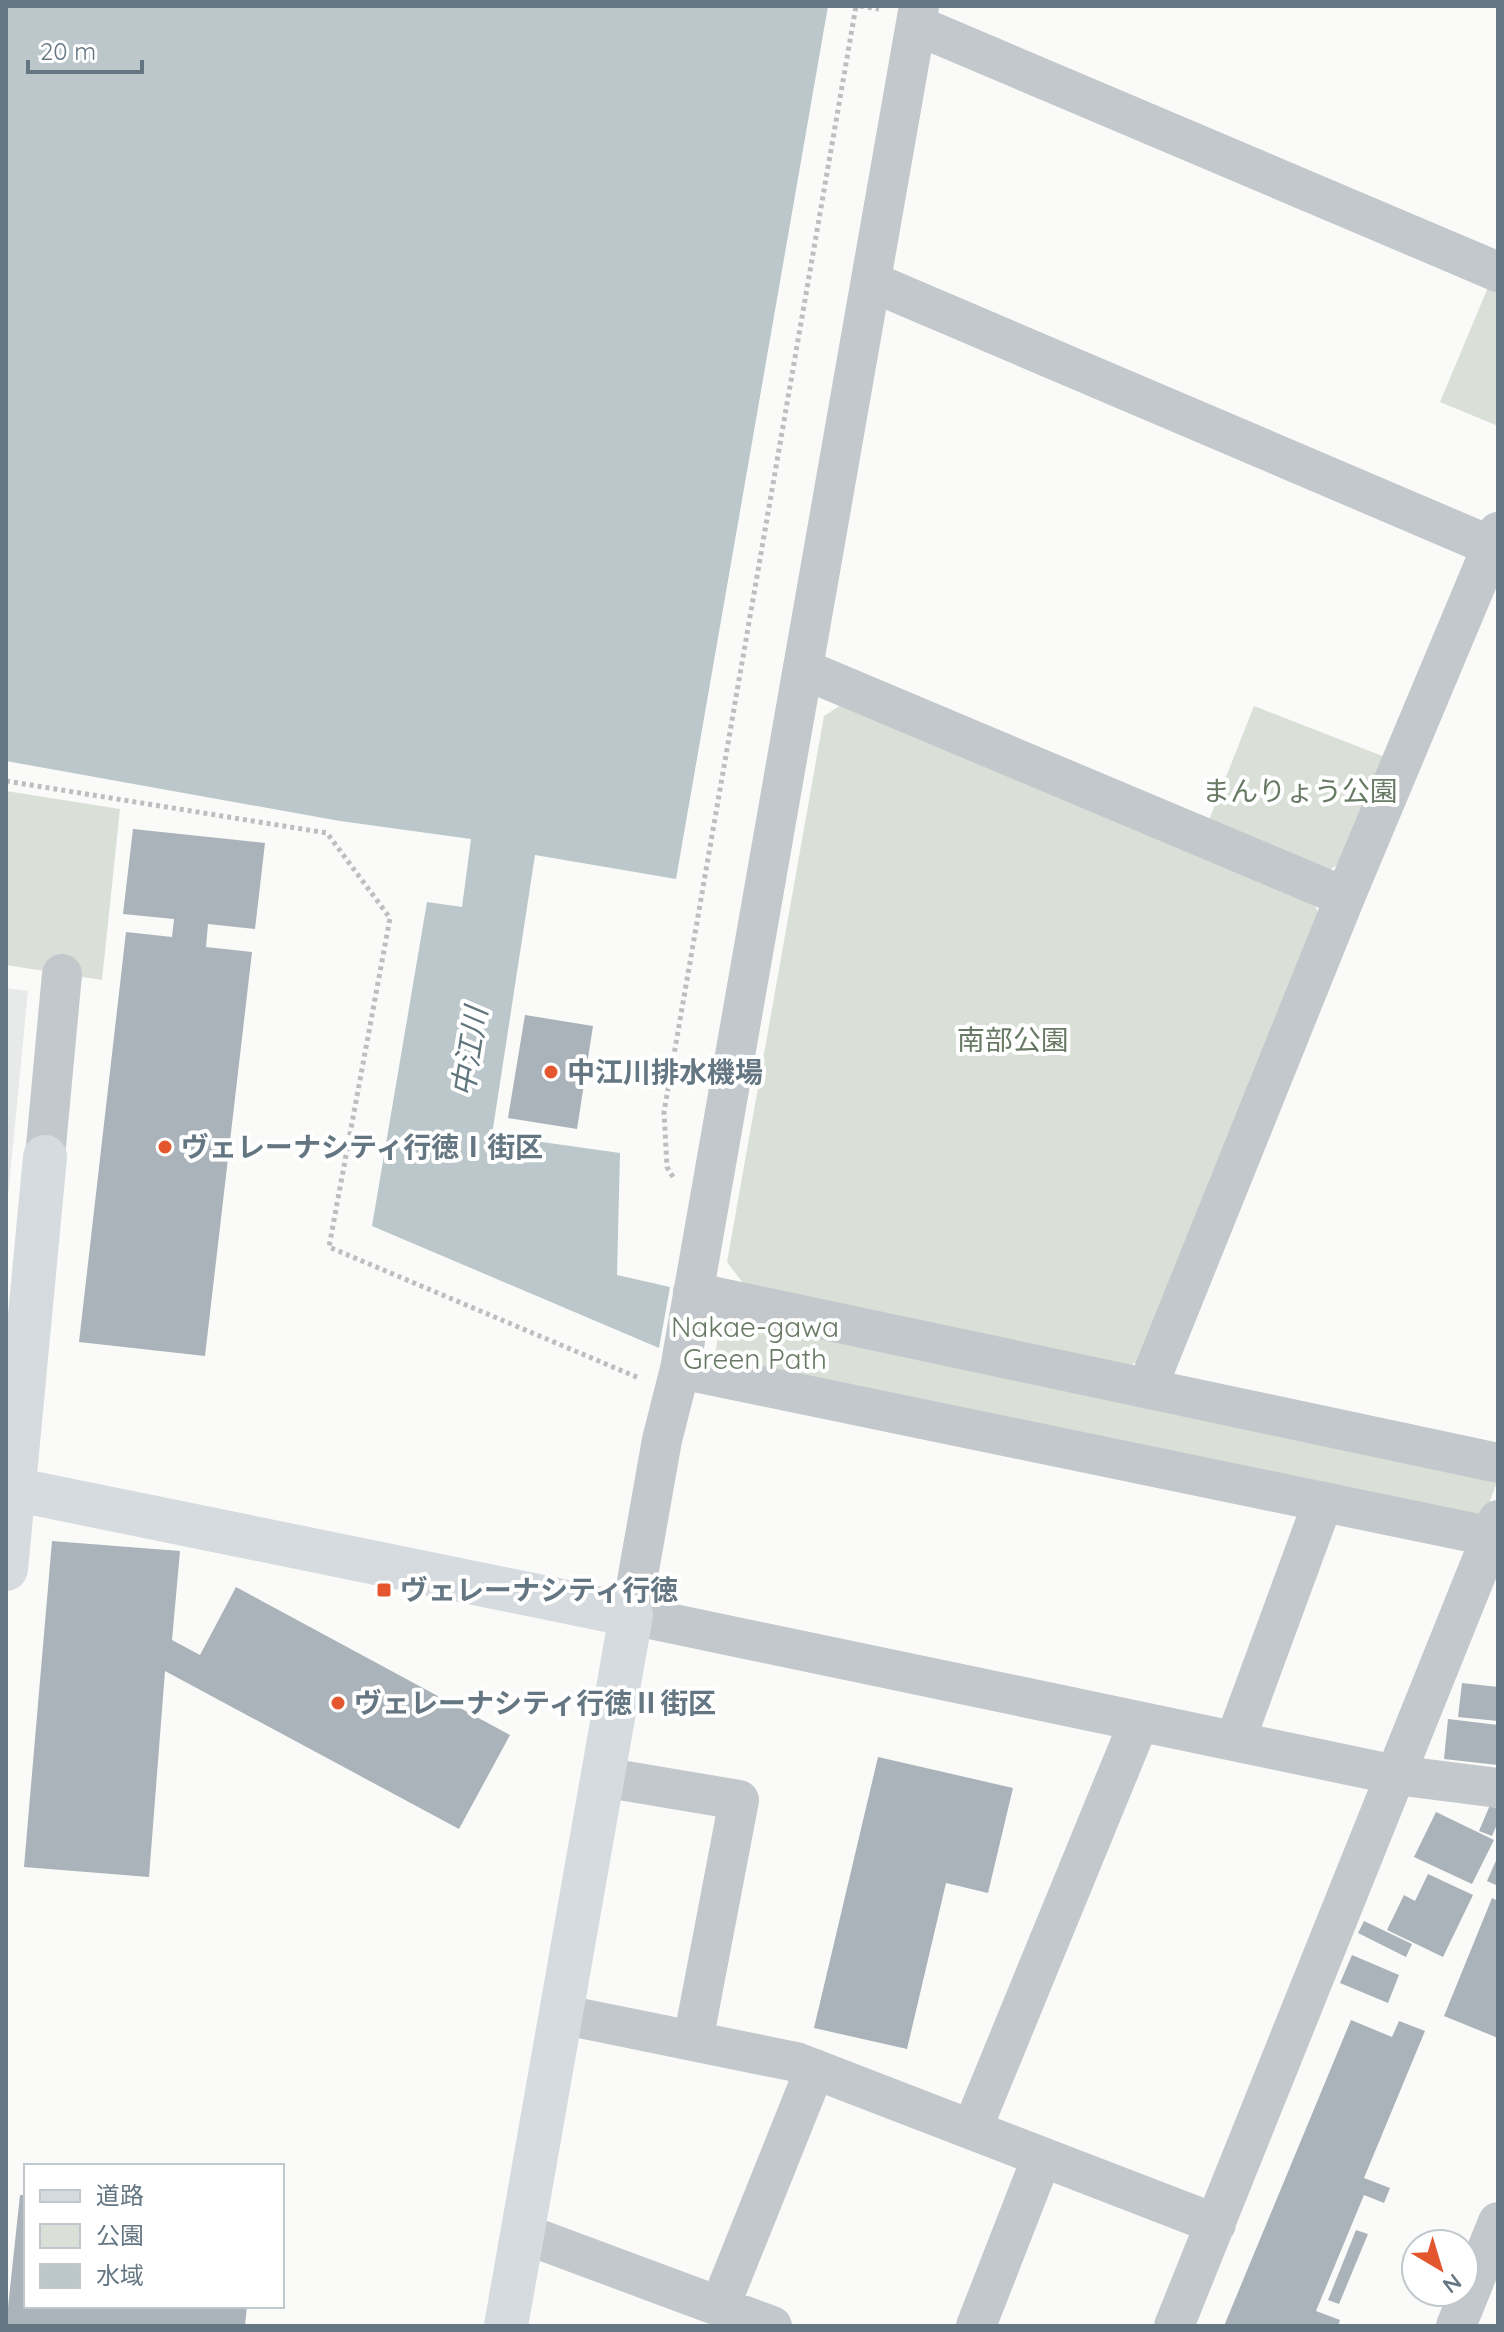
<svg xmlns="http://www.w3.org/2000/svg" width="1504" height="2332" viewBox="0 0 1504 2332" font-family="Quicksand,'Noto Sans JP',sans-serif">
<rect width="100%" height="100%" fill="#fafaf8"/>
<path fill="#e8e9e9" d="M 6,988 L 28,991 L 6,1217 Z"/>
<path fill="#dadfd7" d="M 1489,285 L 1498,289 L 1498,426 L 1440,402 Z
M 841,705 L 1313,901 L 1322,921 L 1145,1356 L 1123,1371 L 749,1291 L 727,1262 L 824,716 Z
M 1254,706 L 1385,757 L 1343,862 L 1327,871 L 1209,820 Z
M 6,791 L 120,809 L 102,980 L 6,965 Z
M 722,1307 L 1497,1482 L 1484,1517 L 714,1363 Z"/>
<path fill="#bbc7cb" d="M 6,6 L 828,6 L 676,879 L 535,855 L 492,1135 L 620,1153 L 617,1275 L 670,1287 L 659,1348 L 372,1226 L 427,902 L 462,907 L 471,839 L 340,821 L 6,761 Z"/>
<path fill="#aab3b9" d="M 133,829 L 265,843 L 255,929 L 208,924 L 206,947 L 252,952 L 205,1356 L 79,1342 L 126,932 L 172,937 L 174,919 L 123,914 Z
M 525,1015 L 593,1026 L 577,1129 L 508,1118 Z
M 52,1541 L 180,1551 L 172,1640 L 200,1655 L 236,1587 L 510,1735 L 459,1829 L 165,1671 L 149,1877 L 24,1867 Z
M 1462,1683 L 1498,1687 L 1498,1721 L 1458,1717 Z
M 1448,1719 L 1498,1725 L 1498,1765 L 1444,1759 Z
M 878,1757 L 1013,1788 L 988,1893 L 946,1883 L 907,2049 L 814,2028 Z
M 1490,1805 L 1498,1809 L 1498,1822 L 1492,1836 L 1479,1831 Z
M 1436,1812 L 1494,1840 L 1472,1884 L 1414,1857 Z
M 1498,1856 L 1498,1886 L 1487,1881 Z
M 1428,1874 L 1473,1895 L 1443,1957 L 1387,1930 L 1404,1895 L 1415,1901 Z
M 1492,1898 L 1498,1901 L 1498,2038 L 1444,2016 Z
M 1364,1921 L 1412,1944 L 1406,1957 L 1358,1933 Z
M 1352,1955 L 1399,1975 L 1388,2003 L 1340,1983 Z
M 1351,2020 L 1392,2037 L 1399,2021 L 1425,2031 L 1364,2178 L 1390,2188 L 1384,2203 L 1364,2195 L 1316,2311 L 1340,2320 L 1338,2326 L 1224,2326 Z
M 20,2195 L 26,2195 L 26,2306 L 247,2306 L 245,2326 L 6,2326 Z
M 1356,2230 L 1368,2234 L 1339,2304 L 1328,2300 Z"/>
<g fill="none" stroke-linecap="round" stroke-linejoin="round">
<path stroke="#bbbfc2" stroke-width="5" stroke-dasharray="4 4" stroke-linecap="butt" d="M 860,6 L 879,9
M 6,781 L 327,833 L 390,918 L 329,1247 L 639,1378
M 673,1177 L 667,1167 L 664,1112 L 856,6"/>
<path stroke="#c3c8cc" stroke-width="40" d="M 919,6 L 680,1369 L 662,1440 L 631,1615 L 1396,1775 L 1498,1788
M 916,25 L 1498,272
M 872,282 L 1498,549
M 803,669 L 1345,897
M 45,1157 L 62,974
M 693,1292 L 1498,1463
M 680,1369 L 1498,1538
M 1147,1388 L 1345,897 L 1498,532
M 1235,1741 L 1323,1502
M 602,1777 L 739,1800 L 693,2041
M 560,2014 L 796,2062 L 1216,2224
M 972,2129 L 1139,1722
M 522,2233 L 772,2326
M 720,2306 L 815,2069
M 976,2326 L 1042,2157
M 1174,2326 L 1498,1520
M 1456,2326 L 1498,2222"/>
<path stroke="#d6dbdf" stroke-width="44" d="M 13,1489 L 631,1615 L 506,2326
M 6,1569 L 45,1157"/>
</g>
<g fill="#e4572e" stroke="#fff" stroke-width="3">
<circle cx="551" cy="1072" r="8"/>
<circle cx="165" cy="1147" r="8"/>
<rect x="376" y="1582" width="16" height="16" rx="4"/>
<circle cx="338" cy="1703" r="8"/>
</g>
<g text-anchor="middle" stroke-width="8" stroke-linejoin="round" paint-order="stroke">
<g font-size="28" fill="#687a64" stroke="#fff">
<text x="1300" y="801">まんりょう公園</text>
<text x="1013" y="1050">南部公園</text>
<text x="755" y="1337">Nakae-gawa<tspan x="755" dy="32">Green Path</tspan></text>
</g>
<g font-size="28" font-weight="bold" fill="#657683" stroke="#fff" text-anchor="start">
<text x="567" y="1082">中江川排水機場</text>
<text x="181" y="1157">ヴェレーナシティ行徳Ⅰ街区</text>
<text x="400" y="1600">ヴェレーナシティ行徳</text>
<text x="354" y="1713">ヴェレーナシティ行徳Ⅱ街区</text>
</g>
<g font-size="30" font-style="italic" fill="#60757c" stroke="#fff">
<text transform="translate(470 1052) rotate(-81)" y="10">中江川</text>
</g>
</g>
<rect width="1504" height="2332" fill="none" stroke="#657683" stroke-width="16"/>
<rect x="24" y="2164" width="260" height="144" fill="#ffffff" stroke="#c1c8cd" stroke-width="2"/>
<rect x="40" y="2190" width="40" height="12" fill="#d6dbdf" stroke="#c1c8cd" stroke-width="2"/>
<text x="96" y="2204" font-size="24" fill="#657683">道路</text>
<rect x="40" y="2224" width="40" height="24" fill="#dadfd7" stroke="#c1c8cd" stroke-width="2"/>
<text x="96" y="2244" font-size="24" fill="#657683">公園</text>
<rect x="40" y="2264" width="40" height="24" fill="#bbc7cb" stroke="#c1c8cd" stroke-width="2"/>
<text x="96" y="2284" font-size="24" fill="#657683">水域</text>
<g transform="translate(1440 2268) rotate(142)"><circle r="38" fill="#ffffff" stroke="#c1c8cd" stroke-width="2"/>
<path d="M0-6L14 30L0 20L-14 30Z" fill="#e4572e"/>
<text y="-12" font-size="22" font-weight="bold" text-anchor="middle" fill="#657683">N</text>
</g>
<path d="M28 60v12h114v-12" fill="none" stroke="#657683" stroke-width="4"/>
<text x="40" y="60" font-size="24" fill="#657683" stroke="#ffffff" stroke-width="6" paint-order="stroke">20 m</text>
</svg>
